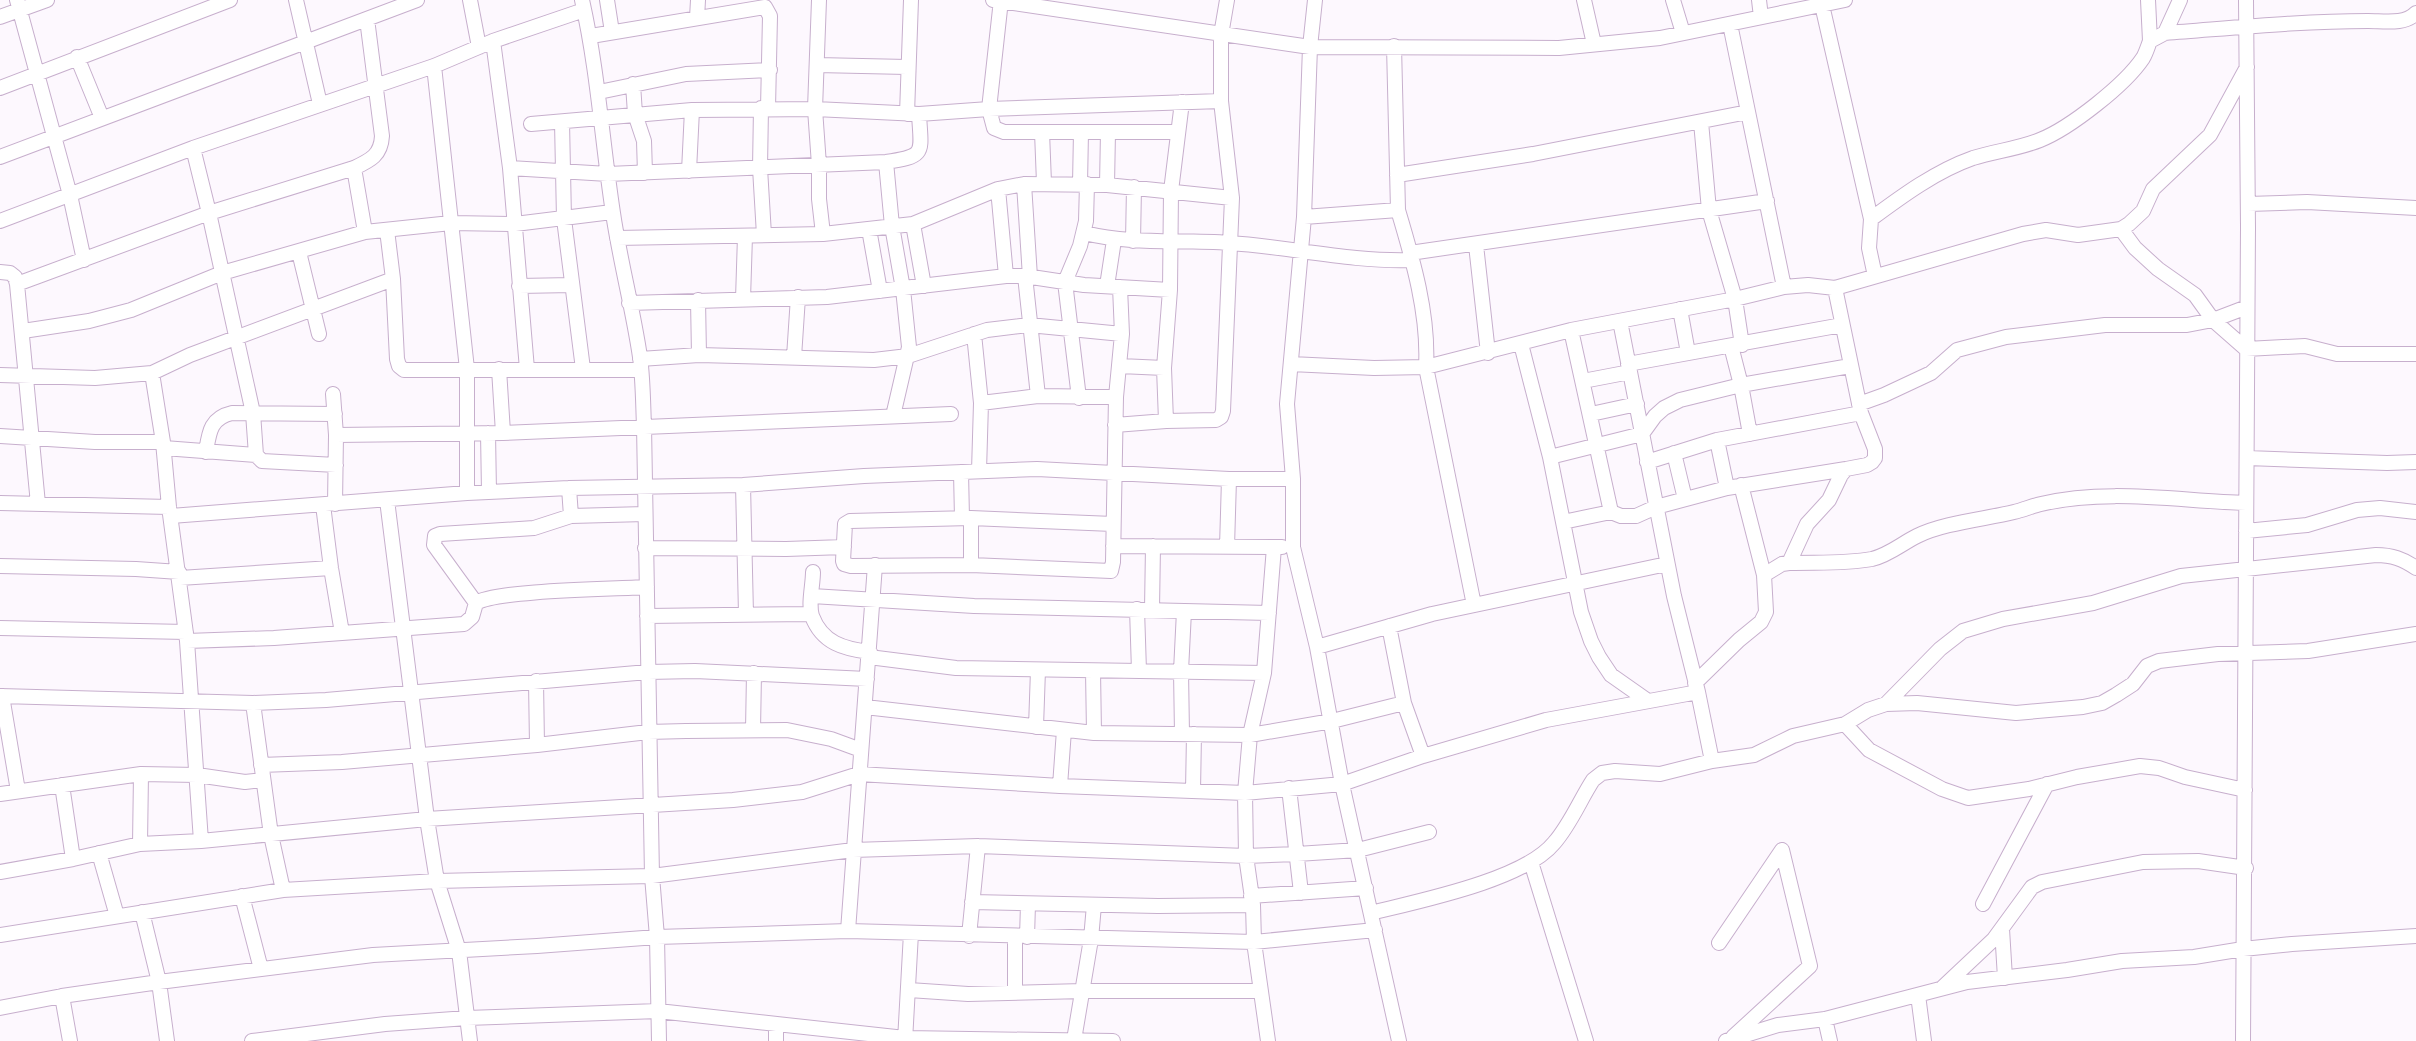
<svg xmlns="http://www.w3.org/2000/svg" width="2416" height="1041" viewBox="0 0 2416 1041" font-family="Poppins,sans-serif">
<rect width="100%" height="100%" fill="#fdf8fe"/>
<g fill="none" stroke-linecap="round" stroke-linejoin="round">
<defs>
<path id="minor" d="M 17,0 L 70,195 L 84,260
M 296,0 L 320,104
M 470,0 L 479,47
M 582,0 C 598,71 602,141 613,213 C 620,261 633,309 640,357 C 643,379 643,403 644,426 L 652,876 L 657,937 L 659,1041
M 607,0 L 612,32
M 819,0 L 815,109 L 819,165 L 819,199 L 823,234
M 993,0 L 1310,47 L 1559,48 L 1660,38 L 1845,0
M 1001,0 L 989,109 L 994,128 L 1004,132 L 1178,132
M 1315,0 L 1310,47 L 1304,217 L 1287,404 L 1293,479 L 1293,547 L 1317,647 L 1342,784 L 1399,1041
M 1584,0 L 1594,44
M 1673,0 L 1683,33
M 1759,0 L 1761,17
M 2148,0 L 2150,41
M 1822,5 L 1871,219 L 1869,248 L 1875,276
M 0,17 L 47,0
M 697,18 L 698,0
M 1730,24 L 1784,287
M 2165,33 C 2233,28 2300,21 2368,21 C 2384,21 2405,25 2416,13
M 591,36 L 765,7 L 770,16 L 768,108
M 493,41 L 510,168 L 527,369
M 77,57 L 102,118
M 817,65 L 907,67
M 434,66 L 467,369 L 467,493
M 633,84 L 635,114 L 644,141 L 645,173
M 0,88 L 230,0
M 599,92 L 686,74 L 770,70
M 761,108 L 760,168 L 764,235
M 907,114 L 911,0
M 562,122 L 564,219 L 583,369
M 1701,122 L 1709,210 L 1735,299 L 1742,345
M 531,124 L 692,110 L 815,109 L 919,114 L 989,109 L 1221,101
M 1042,132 L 1044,183
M 193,148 L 209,213 L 253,413 L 256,455
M 0,157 L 417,0
M 886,162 L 892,226 L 903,289 L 909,347 L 893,416
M 354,168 L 365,232
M 510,168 L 608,174 L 886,162 C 927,156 921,153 919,114
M 689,171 L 692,110
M 1397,175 L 1533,154 L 1748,112
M 1024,184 L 1030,277
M 1080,184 L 1081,132
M 1107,185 L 1108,132
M 998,189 L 1006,276
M 2248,204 L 2307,202 L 2416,208
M 1398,210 C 1413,260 1429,315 1426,367 L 1474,605
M 1304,217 L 1398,210 L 1394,46
M 1871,219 C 1902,196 1936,171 1973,158 C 1995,151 2018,149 2040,140 C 2070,128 2125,85 2143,58 C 2146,53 2148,46 2150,41 L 2165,33 L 2180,0
M 0,221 L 193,148 L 434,66 L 493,41 L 584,10
M 913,224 L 924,286
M 869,229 L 880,291
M 2121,229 L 2135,248 L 2158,269 L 2195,295 L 2213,320 L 2246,349 L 2305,346 L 2337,354 L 2416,354
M 387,230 L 393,279 L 397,359 L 399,366 L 404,370 L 640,370
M 1084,233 C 1135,245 1178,239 1230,243 C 1291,247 1350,262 1412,260
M 617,238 L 823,234 L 913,224 L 998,189 L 1024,184 L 1107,185 L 1232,198
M 1133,241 L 1134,187
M 1476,245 L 1488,353
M 299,252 L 319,334
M 1410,253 L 1767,201
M 0,272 L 10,273 L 15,277 L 17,284 L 38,504
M 1025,276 L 1038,396
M 17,284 L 209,213 L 354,168 C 371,160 381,155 382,136 L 367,19
M 519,286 L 572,285
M 1107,286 L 1114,240
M 743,299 L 745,236
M 698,300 L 699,355
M 629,303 L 827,297 L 1006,276 L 1025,276 L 1084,285 L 1170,290
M 1680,309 L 1688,353
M 1620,321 L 1674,596 L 1698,692 L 1712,761
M 1571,330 L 1611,512
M 23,331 L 89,321 L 131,310 L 222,273 L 365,232 L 451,223 L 515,224 L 612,212
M 974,334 L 981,403
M 1521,344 L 1550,457 L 1581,612 L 1591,641 L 1599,657 L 1611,675 L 1648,701
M 1731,346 L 1741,385 L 1750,434
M 794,357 L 798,297
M 640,359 L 699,355 L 874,360 L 908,356 L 987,330 L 1029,325 L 1122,334
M 1291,364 L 1374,368 L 1426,367 L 1571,330 L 1735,299 L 1784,287 L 1808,285 L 1835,288 L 2023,234 L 2046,230 L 2078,235 L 2121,229 L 2129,224 L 2143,211 L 2153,189 L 2210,135 L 2247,67
M 1628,364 L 1842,325
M 1120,366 L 1164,368
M 152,373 L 163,442 L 169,507 L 187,641 L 201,841
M 0,375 L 95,378 L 152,373 L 190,355 L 393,279
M 1583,381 L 1630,372
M 333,394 L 336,435 L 335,504
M 1079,398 L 1065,282 L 1080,246 L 1086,221 L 1087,184
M 1859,404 L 1884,395 L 1931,373 L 1957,350 L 2006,337 L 2105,325 L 2187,325 L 2213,320 L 2247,307
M 1591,414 L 1637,404
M 1166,421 L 1164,368 L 1170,290 L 1171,191 L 1182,102
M 1115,425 L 1166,421 L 1216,420 L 1221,417 L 1223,411 L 1232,198 L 1221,101 L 1221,35 L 1227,0
M 488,433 L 489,492
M 503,433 L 951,414
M 336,435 L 503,433 L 499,369
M 0,436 L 95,442 L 163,442
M 1717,440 L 1727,488
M 164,448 L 256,455 L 262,461 L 336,465
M 206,452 C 209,433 210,418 232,413 L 335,414
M 1674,453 L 1685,499
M 1550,457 L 1642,434 L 1655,416 L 1664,408 L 1680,400 L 1741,385 L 1850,366
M 2247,458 L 2387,463 L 2416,462
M 1647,462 L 1717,440 L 1861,413
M 979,471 L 981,403 L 1038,396 L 1116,397
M 961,472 L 962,518
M 743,485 L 746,614
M 569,488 L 571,516
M 387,500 L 427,819 L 437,881 L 459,951 L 470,1041
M 0,503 L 169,507
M 323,505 L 331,568 L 342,633
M 171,516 L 467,493 L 569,488 L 743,485 L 864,476 L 1037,469 L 1229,479 L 1293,479
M 1563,522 L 1611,512 L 1621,516 L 1636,516 L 1656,507 L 1727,488 L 1846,469 L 1867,465 L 1872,462 L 1875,458 L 1875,449 L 1861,413 L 1835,288
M 1113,524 L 971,518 L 850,521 L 845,524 L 843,561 L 844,564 L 851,566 L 971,565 L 1111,571 L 1113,562 L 1116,397 L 1122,334 L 1120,287
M 2246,531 L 2307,525 L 2357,510 L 2380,508 L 2416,512
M 1113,546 L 1282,547
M 1227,547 L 1229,479
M 645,548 L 786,549 L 844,547
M 1789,563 C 1817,562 1845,564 1872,559 C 1889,555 1901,544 1917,536 C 1943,523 1985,519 2014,512 C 2023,510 2032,506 2041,504 C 2107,488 2179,501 2246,503
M 971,565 L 971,518
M 0,566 L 136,569 L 179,572
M 813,572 C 813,585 808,604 812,616 C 822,643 844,649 870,652
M 1764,575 L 1782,564 L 1789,563 L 1807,524 L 1829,500 L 1841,475 L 1846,469
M 180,578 L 331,568
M 812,596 L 974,606 L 1269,613
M 476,603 C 496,590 616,589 647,587
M 1137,609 L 1139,671
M 1152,609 L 1153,546
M 647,616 L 811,614
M 0,628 L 186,632
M 187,641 L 274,638 L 464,624 L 472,617 L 476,603 L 434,545 L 435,536 L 440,534 L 534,528 L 571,516 L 645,514
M 1317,647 L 1432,614 L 1667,564
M 869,657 L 956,668 L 1264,673
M 1093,671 L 1094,733
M 536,681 L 537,745
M 1695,683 L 1739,640 L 1761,622 L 1766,612 L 1764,575 L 1741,485
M 0,696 L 253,703 L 326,700 L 648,672 L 695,671 L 867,679
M 2,696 L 18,791
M 253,703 L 271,835 L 283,890
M 1404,703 L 1423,756
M 1886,704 L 1940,649 L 1963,631 L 2003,619 L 2093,603 L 2181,576 L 2376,555 C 2392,555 2403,559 2416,568
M 865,707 L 1094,733 L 1250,735 L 1332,721 L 1404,703 L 1389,626
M 1845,724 L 1869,750 L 1942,789 L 1968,798 L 2029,789 L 2077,777 L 2140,766 L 2159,768 L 2185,777 L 2245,790
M 1036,727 L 1038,670
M 753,730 L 754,673
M 1182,734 L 1181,671 L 1184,611
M 261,765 L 342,762 L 537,745 L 648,732 L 686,731 L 787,730 L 831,739 L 861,750
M 62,785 L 73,859
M 1060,786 L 1064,730
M 1289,788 L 1301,893
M 1193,791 L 1194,734
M 0,794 L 141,774 L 197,775 L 245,782 L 263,780
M 140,844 L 141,774
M 99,853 L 117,916
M 1531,862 L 1586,1041
M 0,872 L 73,859 L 140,844 L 201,841 L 427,819 L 733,800 L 802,792 L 859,774 L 1060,786 L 1245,793 L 1342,784 L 1423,756 L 1546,720 L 1698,692
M 242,896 L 261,969
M 1251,896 L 1366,888
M 972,902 L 1158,906 L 1253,905
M 1983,904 L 2047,784
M 142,912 L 159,982 L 167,1041
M 1371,913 C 1419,901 1524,880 1554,843 C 1570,825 1580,800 1593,780 L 1602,773 L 1615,771 L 1660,774 L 1712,761 L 1754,755 L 1793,736 L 1845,724 L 1868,710 L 1886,704 L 1917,703 L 2016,713 L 2083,707 L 2102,703 L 2116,695 L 2133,684 L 2147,666 L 2159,661 L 2218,654 L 2308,651 L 2416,634
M 2002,929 L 2005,978
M 848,931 L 875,565
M 0,935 L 283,890 L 437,881 L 652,876 L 853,850 L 978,846 L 1246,856 L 1297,854 L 1358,850 L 1429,832
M 969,936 L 978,846
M 1015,937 L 1015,992
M 1027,937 L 1028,904
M 1719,943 L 1782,850
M 1943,987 L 1994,939 L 2032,887 L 2042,882 L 2143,862 L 2198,861 L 2246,868
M 909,990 L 968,994 L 1083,991 L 1261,991
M 1918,995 L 1924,1041
M 62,996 L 70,1041
M 0,1008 L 62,996 L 159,982 L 373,955 L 537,946 L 657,937 L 848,931 L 1254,942 L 1375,930
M 1825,1019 L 1830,1041
M 1733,1037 L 1810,966 L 1782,850
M 1074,1040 L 1091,939 L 1094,905
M 252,1041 L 385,1024 L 467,1018 L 658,1011 L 905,1038 L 1113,1041
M 776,1041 L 776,1024
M 905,1041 L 911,933
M 1268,1041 L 1254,942 L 1253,905 L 1246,856 L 1245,793 L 1250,735 L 1264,673 L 1274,547
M 1726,1041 L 1778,1025 L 1825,1019 L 1967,982 L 2067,970 L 2122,961 L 2194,957 L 2243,949 L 2292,944 L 2416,936
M 2243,1041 L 2248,227 L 2246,0"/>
</defs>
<use href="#minor" stroke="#c7afcd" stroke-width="16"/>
<use href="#minor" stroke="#fff" stroke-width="14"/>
</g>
</svg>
